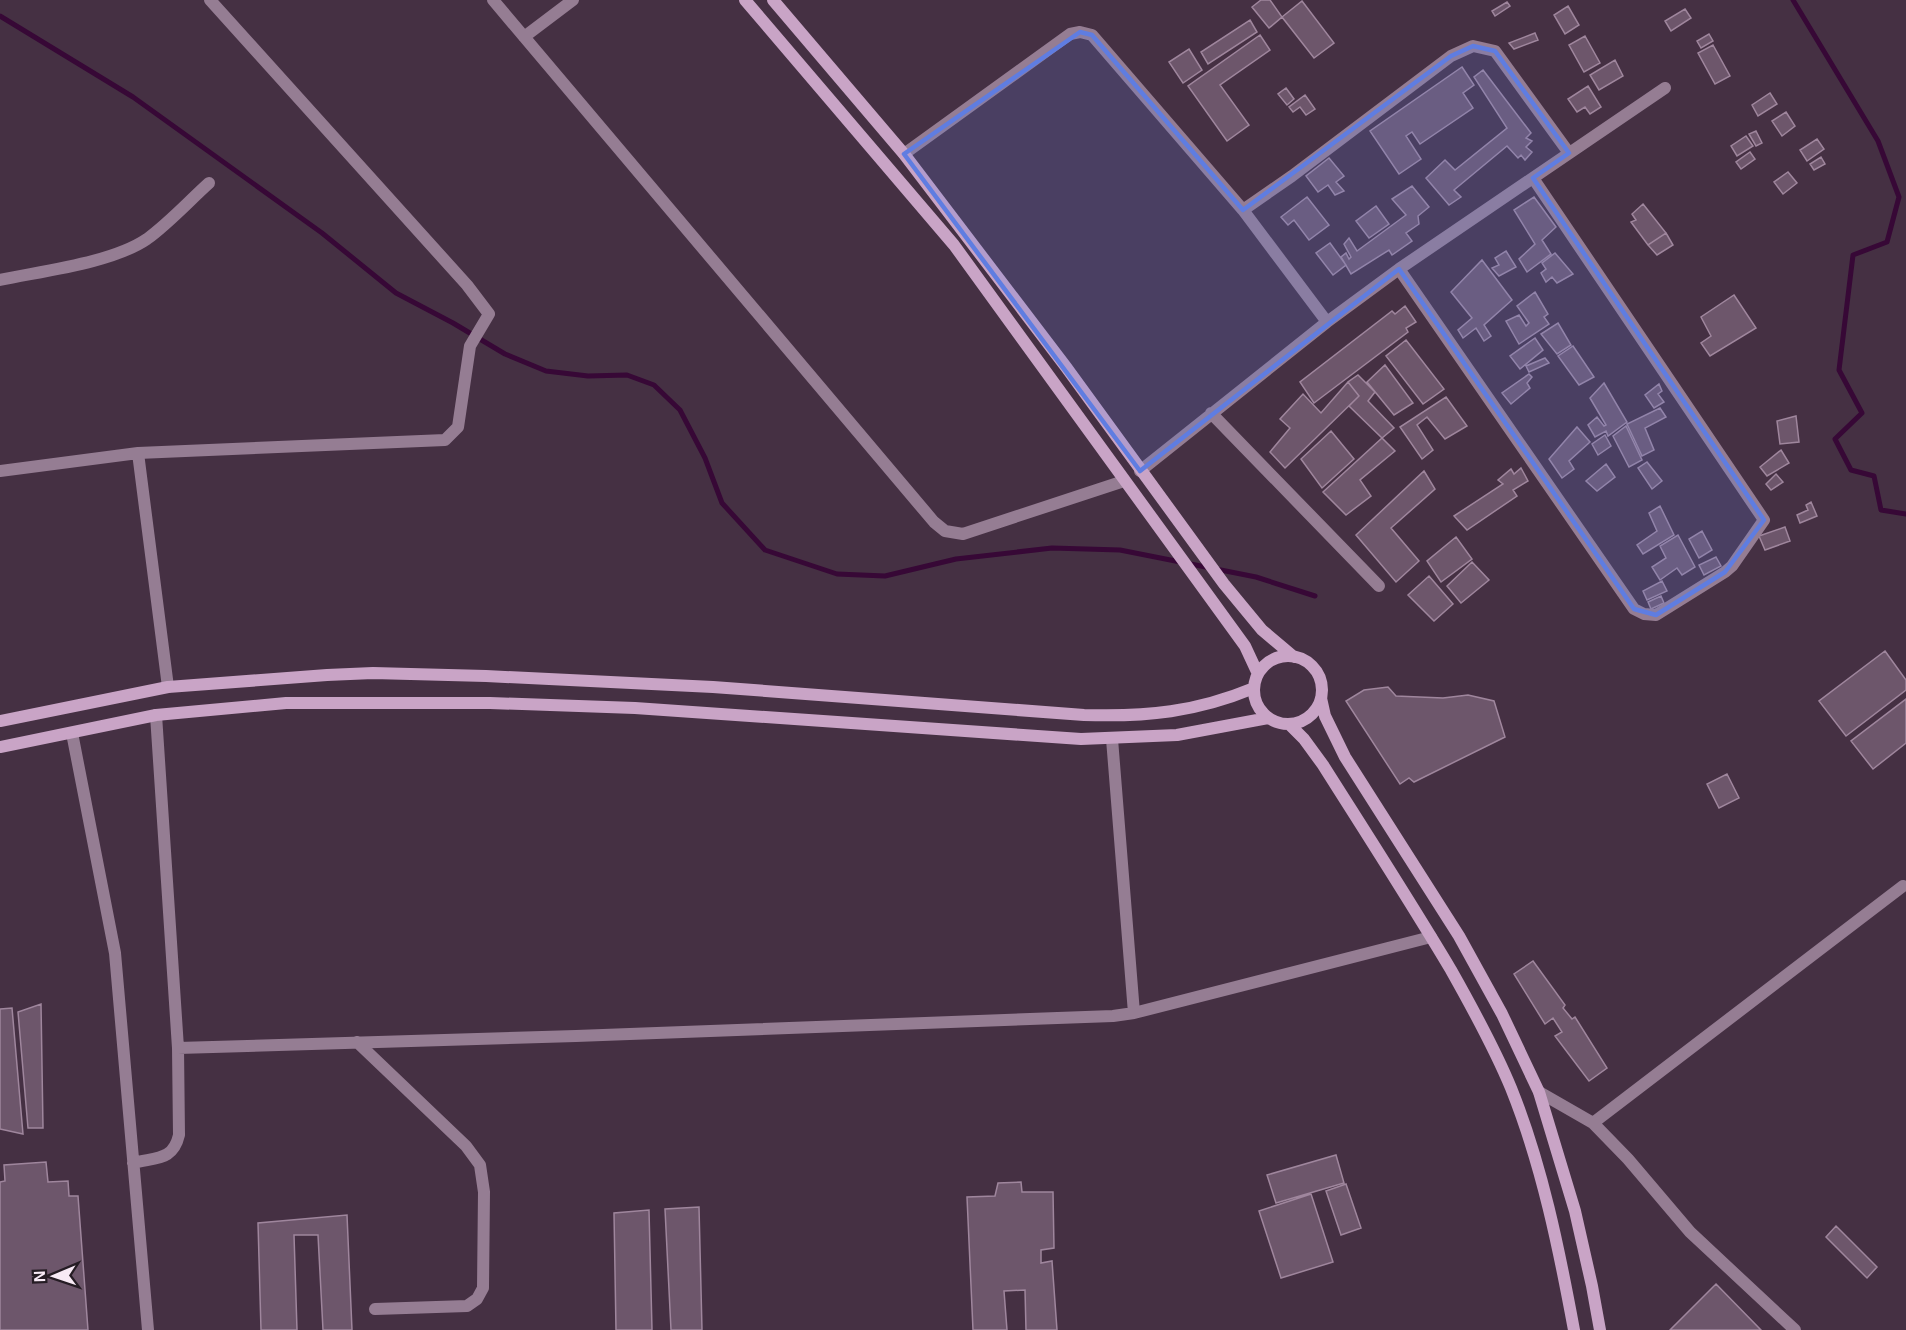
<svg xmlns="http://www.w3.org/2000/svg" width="1906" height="1330" viewBox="0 0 1906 1330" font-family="Arial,sans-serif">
<rect width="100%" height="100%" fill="#453043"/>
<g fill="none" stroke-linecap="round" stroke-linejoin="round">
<path stroke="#370836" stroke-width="5" d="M 1793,0 L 1878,141 L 1899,197 L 1887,242 L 1853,255 L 1839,370 L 1862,413 L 1835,439 L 1851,470 L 1874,476 L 1881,510 L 1906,514
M 0,16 L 133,97 L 322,233 L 396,293 L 453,323 L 505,354 L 546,371 L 588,376 L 627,375 L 654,385 L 680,410 L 705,458 L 722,503 L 765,550 L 837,574 L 885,576 L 956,559 L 1052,548 L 1120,550 L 1256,577 L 1315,596"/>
</g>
<path fill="#6d566b" stroke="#9f869d" stroke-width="1.5" d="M 1261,0 L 1270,0 L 1282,17 L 1269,28 L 1252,7 Z
M 1302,1 L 1334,43 L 1314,58 L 1282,17 Z
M 1507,2 L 1510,6 L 1495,16 L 1492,11 Z
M 1568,6 L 1579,25 L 1565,34 L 1554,15 Z
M 1685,9 L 1691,18 L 1671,31 L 1665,21 Z
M 1250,20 L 1257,32 L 1208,64 L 1201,52 Z
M 1535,33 L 1538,40 L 1514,49 L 1509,43 Z
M 1709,34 L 1713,41 L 1701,48 L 1697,41 Z
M 1260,35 L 1270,50 L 1220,85 L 1249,125 L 1227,141 L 1188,86 Z
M 1585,36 L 1600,63 L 1584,72 L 1569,45 Z
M 1713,45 L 1730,76 L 1715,84 L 1698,53 Z
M 1189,49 L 1202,70 L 1183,83 L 1169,62 Z
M 1615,60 L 1623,76 L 1599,90 L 1590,75 Z
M 1462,67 L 1474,85 L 1463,93 L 1473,108 L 1420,144 L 1412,132 L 1406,136 L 1421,159 L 1399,174 L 1370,131 Z
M 1483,70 L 1531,133 L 1526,138 L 1532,141 L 1526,147 L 1532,152 L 1525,160 L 1521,155 L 1518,158 L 1507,146 L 1454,190 L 1461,197 L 1449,205 L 1426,178 L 1445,160 L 1455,170 L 1507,128 L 1474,77 Z
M 1588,86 L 1601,107 L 1590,114 L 1585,107 L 1577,112 L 1568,99 Z
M 1286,88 L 1294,99 L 1287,105 L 1278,94 Z
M 1770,93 L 1777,104 L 1758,116 L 1752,105 Z
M 1305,95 L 1315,109 L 1306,115 L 1300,107 L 1293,112 L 1289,107 Z
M 1786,112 L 1795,126 L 1782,136 L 1772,121 Z
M 1756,131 L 1762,143 L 1756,146 L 1749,134 Z
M 1746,136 L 1753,146 L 1737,156 L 1731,146 Z
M 1817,139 L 1824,149 L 1807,161 L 1800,150 Z
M 1750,152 L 1755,159 L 1741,169 L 1736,162 Z
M 1821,157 L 1825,164 L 1814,170 L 1810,164 Z
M 1329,158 L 1344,176 L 1336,182 L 1344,191 L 1335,195 L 1328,185 L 1318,192 L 1306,176 Z
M 1788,172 L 1797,183 L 1783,194 L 1774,182 Z
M 1412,186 L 1429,207 L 1418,216 L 1419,224 L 1406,233 L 1412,241 L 1392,255 L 1389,250 L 1351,274 L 1341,257 L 1346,253 L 1349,259 L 1351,257 L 1344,244 L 1349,238 L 1357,251 L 1406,215 L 1392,199 Z
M 1307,197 L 1329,225 L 1309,240 L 1294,220 L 1288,225 L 1281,217 Z
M 1534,197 L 1556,227 L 1542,240 L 1551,254 L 1527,272 L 1519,259 L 1535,244 L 1514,210 Z
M 1643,204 L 1666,233 L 1648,245 L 1631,222 L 1636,220 L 1632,214 Z
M 1376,206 L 1389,224 L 1369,238 L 1356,221 Z
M 1666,233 L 1673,245 L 1657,255 L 1648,245 Z
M 1330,243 L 1346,265 L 1333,275 L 1316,253 Z
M 1506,251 L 1516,267 L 1499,276 L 1492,268 L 1499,265 L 1495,258 Z
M 1555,253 L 1573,274 L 1557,283 L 1552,277 L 1546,282 L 1541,273 L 1546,269 L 1542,263 Z
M 1482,260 L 1512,300 L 1484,325 L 1491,336 L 1484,341 L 1476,328 L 1463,338 L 1458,330 L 1472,318 L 1451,292 Z
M 1535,292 L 1548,314 L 1544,317 L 1549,324 L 1519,344 L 1506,321 L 1519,315 L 1526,326 L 1529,323 L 1517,306 Z
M 1734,295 L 1756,328 L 1710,356 L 1701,343 L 1711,336 L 1701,317 Z
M 1405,306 L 1416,322 L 1406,328 L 1408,332 L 1314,403 L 1300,382 L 1392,311 L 1395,314 Z
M 1558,323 L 1571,345 L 1557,354 L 1541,334 Z
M 1535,338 L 1543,350 L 1520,369 L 1510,356 Z
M 1406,340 L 1444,389 L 1423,404 L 1386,356 Z
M 1573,346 L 1594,377 L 1579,385 L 1558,356 Z
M 1545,358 L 1549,363 L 1529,372 L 1526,366 Z
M 1385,365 L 1413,403 L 1394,415 L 1367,382 Z
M 1529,374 L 1532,377 L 1527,383 L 1530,388 L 1511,404 L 1502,393 Z
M 1358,375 L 1375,392 L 1368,401 L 1394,428 L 1382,438 L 1349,406 L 1359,396 L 1348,382 Z
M 1348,382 L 1359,396 L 1285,468 L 1270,452 L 1290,428 L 1280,419 L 1303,394 L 1321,413 Z
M 1604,383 L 1627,422 L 1608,436 L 1606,431 L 1595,437 L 1588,425 L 1597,417 L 1604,426 L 1606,425 L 1590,398 Z
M 1659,384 L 1662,391 L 1658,394 L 1664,402 L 1654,408 L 1645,395 Z
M 1446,397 L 1467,426 L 1445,439 L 1427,417 L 1417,425 L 1433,450 L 1422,459 L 1400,427 Z
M 1660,408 L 1666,417 L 1645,428 L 1654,450 L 1642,456 L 1627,424 Z
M 1796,416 L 1799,442 L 1780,444 L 1777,421 Z
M 1626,426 L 1642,460 L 1629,467 L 1613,436 Z
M 1577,427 L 1590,442 L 1569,461 L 1574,469 L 1562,478 L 1549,459 Z
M 1331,431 L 1354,459 L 1322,488 L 1301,459 Z
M 1605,435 L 1611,446 L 1598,455 L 1592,444 Z
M 1382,438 L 1395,451 L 1360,480 L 1371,496 L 1346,515 L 1323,492 Z
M 1781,450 L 1789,463 L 1767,476 L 1760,467 Z
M 1647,462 L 1662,481 L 1652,489 L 1638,468 Z
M 1606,464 L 1615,477 L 1597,491 L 1586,481 Z
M 1521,468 L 1528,481 L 1513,490 L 1517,496 L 1467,530 L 1454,516 L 1503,484 L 1498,480 L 1511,469 L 1514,474 Z
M 1424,471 L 1435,489 L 1391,528 L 1419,561 L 1396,582 L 1356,535 Z
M 1776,474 L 1783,482 L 1771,490 L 1766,484 Z
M 1811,502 L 1817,516 L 1800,523 L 1797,515 L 1808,510 L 1806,505 Z
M 1660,506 L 1674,535 L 1643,554 L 1637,545 L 1657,531 L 1649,513 Z
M 1785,527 L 1790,541 L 1765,550 L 1759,536 Z
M 1702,531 L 1712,550 L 1699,558 L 1689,539 Z
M 1678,535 L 1695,567 L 1682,575 L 1677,568 L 1660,580 L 1652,567 L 1666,558 L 1660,546 Z
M 1456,537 L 1472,559 L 1441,582 L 1427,561 Z
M 1716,557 L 1721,566 L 1704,575 L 1699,565 Z
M 1472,562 L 1489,580 L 1461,603 L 1447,586 Z
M 1429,576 L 1453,604 L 1434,621 L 1408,595 Z
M 1662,581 L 1667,591 L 1647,600 L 1643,591 Z
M 1661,596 L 1664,603 L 1651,609 L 1648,602 Z
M 1885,651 L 1906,680 L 1906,690 L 1846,736 L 1819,701 Z
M 1388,687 L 1396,696 L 1443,698 L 1468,695 L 1494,701 L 1505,737 L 1414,782 L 1409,778 L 1400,784 L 1346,701 L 1364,690 Z
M 1906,699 L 1906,743 L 1873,769 L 1851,741 Z
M 1727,774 L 1739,798 L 1719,808 L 1707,784 Z
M 1533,961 L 1565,1005 L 1563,1008 L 1572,1019 L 1575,1017 L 1607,1068 L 1589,1081 L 1555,1036 L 1562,1032 L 1553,1018 L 1545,1024 L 1514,974 Z
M 41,1004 L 43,1128 L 28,1128 L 18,1012 Z
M 12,1008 L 23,1134 L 0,1129 L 0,1009 Z
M 1336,1155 L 1344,1183 L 1276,1203 L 1267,1175 Z
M 46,1162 L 48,1182 L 68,1181 L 69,1196 L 78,1196 L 88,1330 L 0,1330 L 0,1182 L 5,1181 L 4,1165 Z
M 1021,1182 L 1022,1192 L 1053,1192 L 1054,1248 L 1041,1250 L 1041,1263 L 1052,1261 L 1057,1330 L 1026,1330 L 1025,1290 L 1004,1291 L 1007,1330 L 973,1330 L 967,1197 L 995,1196 L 998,1183 Z
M 1346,1184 L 1361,1228 L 1341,1235 L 1326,1191 Z
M 1311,1194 L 1333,1262 L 1281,1278 L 1259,1211 Z
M 699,1207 L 702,1330 L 671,1330 L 665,1209 Z
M 649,1210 L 652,1330 L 616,1330 L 614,1213 Z
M 347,1215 L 352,1330 L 323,1330 L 318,1235 L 294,1235 L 297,1330 L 261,1330 L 258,1223 Z
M 1836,1226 L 1877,1267 L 1867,1278 L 1826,1237 Z
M 1716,1284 L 1761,1330 L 1670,1330 Z"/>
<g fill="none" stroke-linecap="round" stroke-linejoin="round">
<path stroke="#957d93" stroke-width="12" d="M 493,0 L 934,522 L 945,531 L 963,534 L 1124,481
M 524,37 L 573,0
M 904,154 L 1070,34 L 1080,32 L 1092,35 L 1243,210 L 1327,322
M 1243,210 L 1292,176 L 1451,56 L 1473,46 L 1495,51 L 1569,153
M 1399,269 L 1634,609 L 1644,614 L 1656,615 L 1725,572 L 1732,566 L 1764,520 L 1533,178
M 0,280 C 42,271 112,263 147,239 C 169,223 189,201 209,183
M 1211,413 L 1379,586
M 138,453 L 168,687
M 0,471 L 138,453 L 445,440 L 458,427 L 470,346 L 489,314 L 467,285 L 210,0
M 1140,471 L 1327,322 L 1399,269 L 1665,88
M 72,733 L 115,953 L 148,1330
M 1112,739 L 1134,1013
M 357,1042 L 466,1146 L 480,1165 L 484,1192 L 483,1288 L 477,1299 L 467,1306 L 375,1309
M 178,1048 L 576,1036 L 1113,1016 L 1134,1013 L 1431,937
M 1539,1092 L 1593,1123 L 1628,1159 L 1690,1232 L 1795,1330
M 1593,1123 L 1903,886
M 133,1163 C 156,1157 173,1161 179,1135 L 178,1048 L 156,715"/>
<path stroke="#c9a4c6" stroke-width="12" d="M 745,0 L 954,245 L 1245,646 L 1258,674
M 773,0 L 904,154 L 1066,367 L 1224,584 L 1262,630 L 1294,657
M1254 690a34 34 0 1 1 68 0a34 34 0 1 1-68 0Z
M 1321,698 L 1325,716 L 1345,757 L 1459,936 L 1502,1014 L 1539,1092 L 1575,1211 L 1592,1286 L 1600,1330
M 0,721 L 168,687 L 327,675 L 373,673 L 486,676 L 713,687 L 1084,715 C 1147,717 1196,712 1254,688
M 1290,725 L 1304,739 L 1323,765 C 1366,833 1410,901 1451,970 C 1473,1009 1494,1047 1511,1088 C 1542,1165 1559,1249 1574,1330
M 0,747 L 156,715 L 286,703 L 490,703 L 635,708 L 1081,739 L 1177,735 L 1268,718"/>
</g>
<path fill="#5f7de1" fill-opacity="0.2" stroke="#5f7de1" stroke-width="4.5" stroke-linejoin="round" d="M 1080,32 L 1092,35 L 1243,210 L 1451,56 L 1473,46 L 1495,51 L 1569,153 L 1533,178 L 1764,520 L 1725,572 L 1656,615 L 1634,609 L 1399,269 L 1140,471 L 904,154 Z"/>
<g transform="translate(54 1276) rotate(268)" stroke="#251c24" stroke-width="4.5" paint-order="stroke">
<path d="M0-4.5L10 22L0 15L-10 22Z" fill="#f8eaf6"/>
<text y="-9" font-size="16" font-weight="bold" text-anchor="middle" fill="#f8eaf6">N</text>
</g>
</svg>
